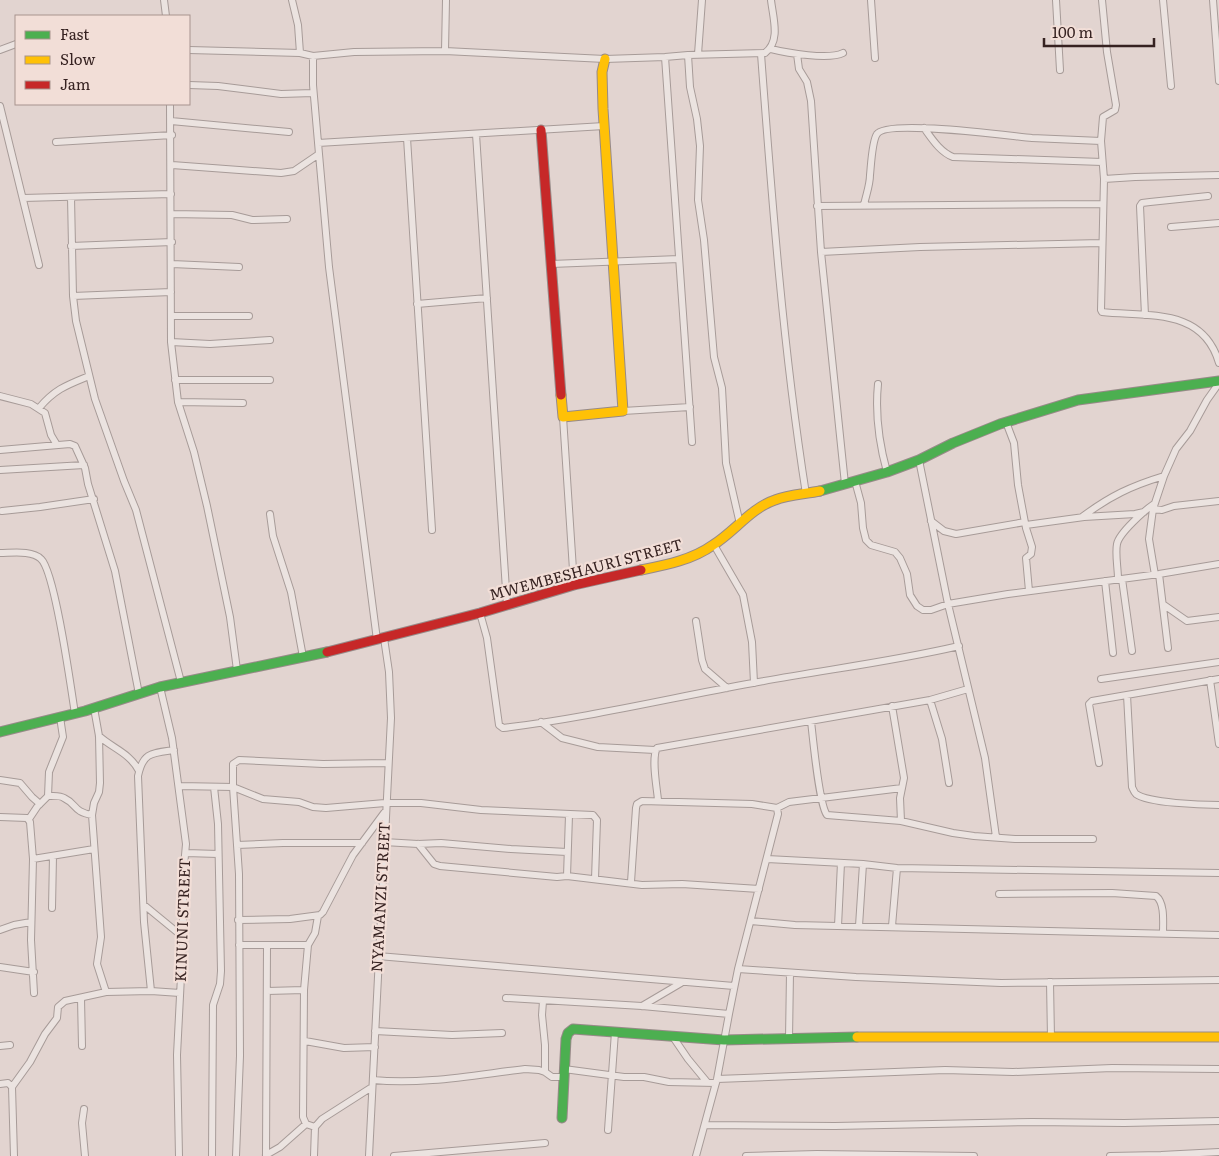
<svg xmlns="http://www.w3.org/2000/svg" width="1219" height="1156" viewBox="0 0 1219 1156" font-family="Literata,serif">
<rect width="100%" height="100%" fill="#e2d4d0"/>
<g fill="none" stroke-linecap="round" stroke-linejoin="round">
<defs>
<path id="street" d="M 164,0 L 166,16
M 292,0 L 298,25 L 300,53
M 871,0 L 875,58
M 1056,0 L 1060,70
M 1102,0 L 1107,52 L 1116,105 L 1115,110 L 1103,117 L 1101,141 L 1104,179 L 1101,310 L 1102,312 C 1147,317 1203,307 1219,363
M 1163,0 L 1171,86
M 1213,0 L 1219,81
M 771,49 C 787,53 829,60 843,53
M 0,50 L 16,44
M 189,50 L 300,53 L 313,56 L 354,52 L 445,51 L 605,59 L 665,57 L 688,55 L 765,53 C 781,41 773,18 771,0
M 445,51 L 446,0
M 698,54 L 702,0
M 761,54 C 772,201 783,348 806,494
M 797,54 L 799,69 L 807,82 L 811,101 L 821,252 L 845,484
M 688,55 L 690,87 L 697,119 L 700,146 L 698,200 L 704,240 L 714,357 L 722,388 L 726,463 L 740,524
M 313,56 L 313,85 L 319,154
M 665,57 L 692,442
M 189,85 L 218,86 L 281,94 L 313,93
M 170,104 L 171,342 L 178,402 L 194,452 L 207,506 L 230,617 L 237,670
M 0,106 L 39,265
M 171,121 L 289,132
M 924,128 C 932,139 940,152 953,157 L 1102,162
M 476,134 L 507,605
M 407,138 L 432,530
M 56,142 L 172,135
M 318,143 L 604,126
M 172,165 L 281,173 L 294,171 L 319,154 L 329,267 L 377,640
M 1104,179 L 1135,177 L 1219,175
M 71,197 L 73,296 L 76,321 L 95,399 L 124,481 L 136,510 L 181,682
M 23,198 L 171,194
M 864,205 C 866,195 870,185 870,175 C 871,166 872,141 877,134 C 886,119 1010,136 1032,138 C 1055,139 1078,140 1101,141
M 817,206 L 1103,204
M 171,214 L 232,215 L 252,220 L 287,219
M 1171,227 L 1219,223
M 71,246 L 172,242
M 821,252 L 920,247 L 1101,243
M 172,264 L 239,267
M 551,264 L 679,259
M 73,296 L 171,292
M 417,304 L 487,298
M 1145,315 L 1140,206 L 1142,203 L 1150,202 L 1208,196
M 171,316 L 249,316
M 171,342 L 210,344 L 270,340
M 175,380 L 270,380
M 878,384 C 875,414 879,443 887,472
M 0,396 L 31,404 L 45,413 L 51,435 L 57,445
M 178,402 L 243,403
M 39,408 C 55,389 67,385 89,376
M 623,411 L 690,407
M 563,417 L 574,585
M 1006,422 L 1014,443 L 1018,485 L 1026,528 L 1032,547 L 1031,554 L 1026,558 L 1029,591
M 0,450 L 70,444 L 75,446 L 85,468 L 88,484 L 115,571 L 139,694
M 919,460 L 948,604 L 985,758 L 996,837
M 0,470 L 84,465
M 855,481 L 861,503 L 863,528 L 866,540 L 871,545 L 895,552 L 900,558 L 907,574 L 910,595 L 917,606 L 923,610 L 931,610 L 948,604 L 1008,594 L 1159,574 L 1219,564
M 1153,509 L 1162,510 L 1174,506 L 1219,501
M 2,511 L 40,507 L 94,499
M 270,514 L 273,536 L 291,592 L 303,657
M 1082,517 C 1110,496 1131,486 1164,476
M 931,521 L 944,531 L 956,534 L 1025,522
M 1026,525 L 1084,517 L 1135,514 L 1144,512
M 714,545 L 743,595 L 752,642 L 754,683
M 0,553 C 12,553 32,550 41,559 C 55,572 71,688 75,714
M 1159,574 L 1168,648
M 1155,575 L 1149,539 L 1153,509 L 1164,476 L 1176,449 L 1190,431 L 1207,400 L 1219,383
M 1118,579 C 1118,568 1115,554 1117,544 C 1119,533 1145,510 1154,504
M 1122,579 L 1132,651
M 1105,581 L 1113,653
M 1164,605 L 1187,621 L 1219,617
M 480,613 L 487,638 L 499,725 L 503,728 C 587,718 670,698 753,683 C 822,670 891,662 959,646
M 696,621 L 702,660 L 705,669 L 727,688
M 1101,679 L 1219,662
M 1210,680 L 1219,744
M 160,687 L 172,738 L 186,844 L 183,877 L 183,937 L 177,1055 L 179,1156
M 1127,695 L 1132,787 C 1133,789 1134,792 1136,794 C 1148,803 1202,805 1219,805
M 930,700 L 942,739 L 949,783
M 892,706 L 904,778 L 900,798 L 901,821
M 94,708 L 99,736 L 100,783 L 99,792 L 94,803 L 92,815 L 101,937 L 97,964 L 106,992
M 811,721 C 813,738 819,805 827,815 L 901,821 L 953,833 L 974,836 L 1015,839 L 1093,839
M 541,722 L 562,738 L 598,747 L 655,750
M 99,736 C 112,748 130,753 139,771
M 1099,763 L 1089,704 L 1092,701 L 1219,679
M 0,780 L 20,783 L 32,797 L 40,804
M 179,786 L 233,787 L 263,799 L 299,802 L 313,807 L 326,808 L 385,803 L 421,803 L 481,810 L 593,815 L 597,820 L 595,879
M 48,796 C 53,796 60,795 64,798 C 77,804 73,812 92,815
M 658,800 C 657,788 651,758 657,748 L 930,700 L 968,689
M 0,817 L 27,818 L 30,822 L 33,859 L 31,940 L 34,993
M 29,819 L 37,807 L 48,796 L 49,772 L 63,737 L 60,717
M 384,842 L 418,844 L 441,843 L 511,849 L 567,852
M 418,844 L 434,864 L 440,866 L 557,877 L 567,876 L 642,885 L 682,884 L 759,889
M 237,845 L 283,843 L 362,843
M 186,853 L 218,854
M 33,859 L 94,849
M 767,859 L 863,864 L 897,868 L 1219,873
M 567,876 L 569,815
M 631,882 L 636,808 L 637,804 L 642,801 L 752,804 L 777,808 L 789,802 L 902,788
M 999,894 L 1112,893 L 1156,896 C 1165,903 1163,922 1163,933
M 144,905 L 183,937
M 52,908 L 53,856
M 238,920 L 290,919 L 320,915 L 323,912 L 353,855 L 384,813
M 751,921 L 795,925 L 1219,935
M 838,926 L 841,863
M 859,926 L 863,864
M 892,926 L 897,868
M 0,930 L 14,925 L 31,922
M 239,945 L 308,945
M 378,956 L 734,986
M 0,967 L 34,972
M 738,969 L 856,977 L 1001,983 L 1219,980
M 1050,982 L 1051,1038
M 151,991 L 144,922 L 138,776 C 143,752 152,753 174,750
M 267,991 L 304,990
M 81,998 L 82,1046
M 506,998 L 642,1006 L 729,1014
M 543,1001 L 542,1015 L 545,1045 L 545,1072 L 552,1077 L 564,1077
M 642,1006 L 681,983
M 375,1031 L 452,1035 L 502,1033
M 673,1037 L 688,1059 L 707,1082
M 789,1039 L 790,973
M 305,1041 L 344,1048 L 375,1047
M 0,1046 L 10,1045
M 564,1069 L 624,1077 L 644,1077 L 669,1082 L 716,1083
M 717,1079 L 945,1070 L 1013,1072 L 1112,1068 L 1219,1069
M 373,1080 C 423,1085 474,1075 525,1069 L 539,1070 L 545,1072
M 0,1084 L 8,1083 L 12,1087 L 14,1156
M 12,1087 L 30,1062 L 45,1034 L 57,1018 L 58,1007 L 65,1001 L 106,992 L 151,991 L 180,993
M 84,1109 L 82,1123 L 85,1156
M 705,1125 L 835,1126 L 1032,1122 L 1124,1123 L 1219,1121
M 315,1127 L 306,1124 L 303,1117 L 304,990 L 308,945 L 315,933 L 318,916
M 608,1130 L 615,1032
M 266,1155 L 280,1147 L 306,1124
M 212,1156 L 213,1005 L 220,984 L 221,971 L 218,824 L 214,787
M 236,1156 L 240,1056 L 239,874 L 233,787 L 233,764 L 239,760 L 323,764 L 388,763
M 266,1156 L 267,946
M 314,1156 L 315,1127 L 322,1119 L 372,1087
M 369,1156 L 391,718 L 389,672 L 384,638
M 394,1156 L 545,1143
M 696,1156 L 717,1079 L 729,1014 L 738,969 L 778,814 L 777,808
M 746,1156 L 817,1154 L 974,1156
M 1110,1156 L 1161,1155 L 1219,1152"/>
<path id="fast" d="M 820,491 L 887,472 L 919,460 L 953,443 L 1000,424 L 1078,400 L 1219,381
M 0,732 L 85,711 L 160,687 L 327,652
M 562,1118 L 566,1039 L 568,1033 L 573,1029 L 724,1040 L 857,1037"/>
<path id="slow" d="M 561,395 L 563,417 L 623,411 L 603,109 L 602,72 L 605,59
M 641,570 C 666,565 692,560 713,545 C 734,532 751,508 775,500 C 788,495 805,494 820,491
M 857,1037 L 1219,1037"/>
<path id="jam" d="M 541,130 L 561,395
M 327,652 L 480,613 L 574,585 L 641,570"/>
</defs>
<use href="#street" stroke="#a79b98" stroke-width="8"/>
<use href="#fast" stroke="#978a88" stroke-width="11"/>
<use href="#slow" stroke="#978a88" stroke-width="11"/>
<use href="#jam" stroke="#978a88" stroke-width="11"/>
<use href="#street" stroke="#ebe3e0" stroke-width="6"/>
<use href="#fast" stroke="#4caf50" stroke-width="9"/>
<use href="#slow" stroke="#ffc107" stroke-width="9"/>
<use href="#jam" stroke="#c62828" stroke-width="9"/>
</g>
<g text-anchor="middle" stroke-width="4.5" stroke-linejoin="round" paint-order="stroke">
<g font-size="15" fill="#362221" stroke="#f2ded7">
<text transform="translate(586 570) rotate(-15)" y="5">MWEMBESHAURI STREET</text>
<text transform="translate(381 897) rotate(-87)" y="5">NYAMANZI STREET</text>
<text transform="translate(183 920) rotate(-88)" y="5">KINUNI STREET</text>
</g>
</g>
<rect x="15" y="15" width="175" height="90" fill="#f2ded7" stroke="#a7938e"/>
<rect x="25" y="31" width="25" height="8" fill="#4caf50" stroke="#a7938e"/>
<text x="60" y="40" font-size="15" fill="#362221">Fast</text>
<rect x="25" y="56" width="25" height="8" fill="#ffc107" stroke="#a7938e"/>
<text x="60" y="65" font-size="15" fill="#362221">Slow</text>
<rect x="25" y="81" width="25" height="8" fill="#c62828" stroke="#a7938e"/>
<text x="60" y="90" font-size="15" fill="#362221">Jam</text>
<path d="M1044 38v8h110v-8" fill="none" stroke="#362221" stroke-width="2.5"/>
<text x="1052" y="38" font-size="15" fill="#362221" stroke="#f2ded7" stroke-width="4" paint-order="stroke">100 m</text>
</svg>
